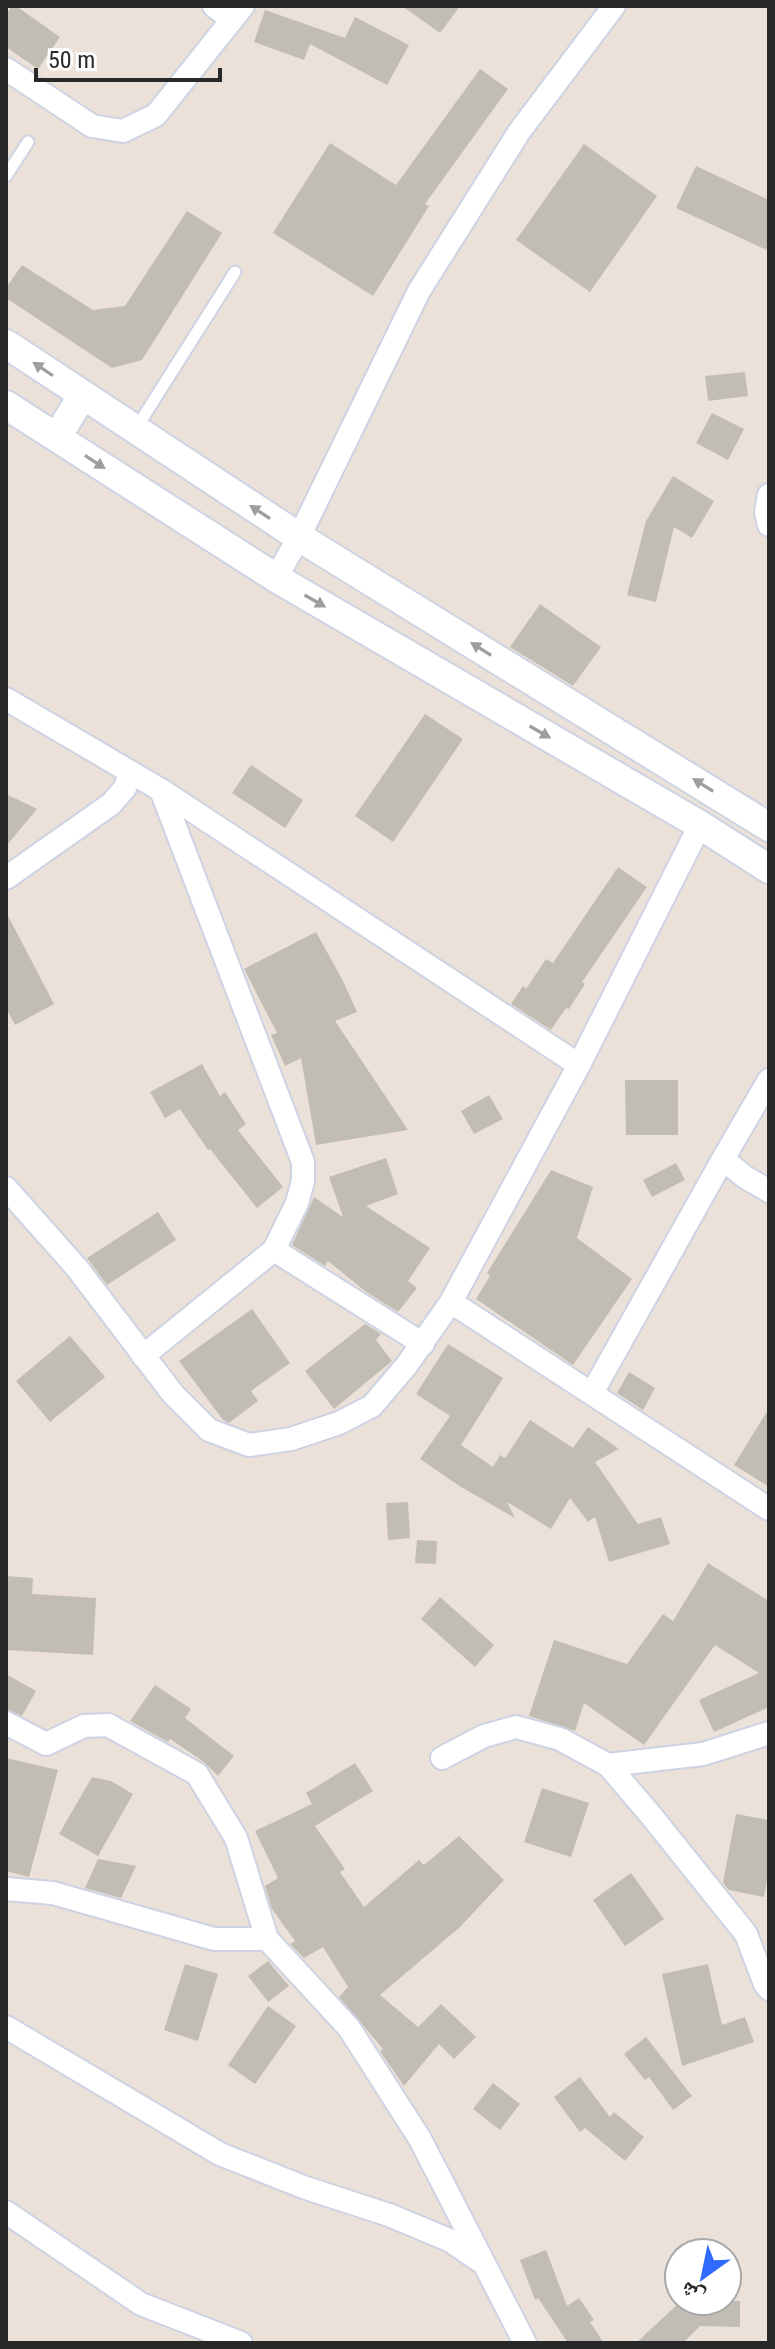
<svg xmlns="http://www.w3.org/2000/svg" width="775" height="2349" viewBox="0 0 775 2349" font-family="'Roboto Condensed','Noto Naskh Arabic',sans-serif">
<rect width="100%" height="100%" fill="#ebe1d8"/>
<path fill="#c2bdb4" d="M 12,6 L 16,6 L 60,37 L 38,69 L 6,47 L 6,14 Z
M 402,6 L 460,6 L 440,33 Z
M 265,10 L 345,38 L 355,17 L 409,45 L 387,85 L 310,44 L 304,60 L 254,42 Z
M 480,69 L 508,89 L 425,204 L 429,206 L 373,296 L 273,233 L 330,143 L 396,185 Z
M 584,144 L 657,196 L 590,292 L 516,240 Z
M 696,166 L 769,200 L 769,251 L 676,208 Z
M 187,211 L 222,233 L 142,360 L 112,368 L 6,298 L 6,288 L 22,265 L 93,310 L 125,306 Z
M 745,372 L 748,396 L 708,401 L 705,376 Z
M 712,413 L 744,429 L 728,460 L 696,443 Z
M 673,476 L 714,501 L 692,538 L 674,527 L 656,602 L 627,595 L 646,521 Z
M 540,604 L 601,647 L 573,686 L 510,647 Z
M 425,714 L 463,739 L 393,842 L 355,816 Z
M 251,765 L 303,800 L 285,828 L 232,793 Z
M 6,794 L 37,809 L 6,846 Z
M 618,867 L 647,887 L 582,982 L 585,984 L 569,1009 L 566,1008 L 551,1030 L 511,1004 L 523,986 L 526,989 L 546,959 L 553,963 Z
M 6,912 L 54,1004 L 15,1025 L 6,1008 Z
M 316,932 L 343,981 L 357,1012 L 335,1021 L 408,1130 L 316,1145 L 301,1058 L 285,1066 L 271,1035 L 277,1033 L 244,969 Z
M 202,1064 L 220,1096 L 225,1092 L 246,1124 L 238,1130 L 283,1187 L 257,1208 L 210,1149 L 208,1150 L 180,1109 L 165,1118 L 150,1092 Z
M 625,1080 L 678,1080 L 678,1135 L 626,1135 Z
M 489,1095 L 503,1119 L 474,1134 L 461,1111 Z
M 386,1158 L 398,1194 L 366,1206 L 430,1248 L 408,1281 L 417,1288 L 398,1312 L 365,1291 L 328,1261 L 325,1266 L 292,1245 L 314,1197 L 343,1217 L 329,1177 Z
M 676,1163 L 685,1180 L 652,1197 L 643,1180 Z
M 551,1170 L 593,1187 L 577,1238 L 632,1279 L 573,1365 L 476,1299 L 490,1276 L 487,1273 Z
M 158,1212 L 176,1240 L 107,1285 L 87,1258 Z
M 252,1309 L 290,1363 L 251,1391 L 258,1401 L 229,1423 L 223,1420 L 179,1361 Z
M 365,1324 L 381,1334 L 376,1340 L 392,1361 L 334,1409 L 305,1371 Z
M 70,1336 L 105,1377 L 50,1422 L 16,1381 Z
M 448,1344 L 503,1378 L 461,1445 L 493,1467 L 500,1455 L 505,1458 L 530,1420 L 573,1448 L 588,1427 L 619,1449 L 595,1462 L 638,1524 L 661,1517 L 670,1544 L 609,1562 L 595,1517 L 588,1522 L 570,1498 L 551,1529 L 507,1502 L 515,1518 L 461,1487 L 420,1459 L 450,1416 L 416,1394 Z
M 629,1372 L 655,1388 L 643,1410 L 617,1393 Z
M 769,1408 L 769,1487 L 734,1465 Z
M 408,1502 L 410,1538 L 388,1540 L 386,1503 Z
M 417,1540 L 437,1541 L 436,1564 L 415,1563 Z
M 708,1563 L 769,1601 L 769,1707 L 714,1732 L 699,1700 L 759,1673 L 715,1645 L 644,1745 L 584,1703 L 575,1731 L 529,1716 L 554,1640 L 627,1664 L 663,1614 L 673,1621 Z
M 6,1576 L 33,1578 L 32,1594 L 96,1598 L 93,1655 L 6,1650 Z
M 440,1597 L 494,1645 L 475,1667 L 421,1619 Z
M 6,1674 L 36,1691 L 22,1716 L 6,1709 Z
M 155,1685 L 191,1709 L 185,1718 L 234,1756 L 218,1776 L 204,1762 L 170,1739 L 168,1742 L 130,1721 Z
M 6,1758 L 58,1770 L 29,1877 L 6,1871 Z
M 355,1763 L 373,1791 L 315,1826 L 345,1869 L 340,1872 L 364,1907 L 419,1860 L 424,1865 L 459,1836 L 504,1880 L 460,1927 L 380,1995 L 418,2027 L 441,2004 L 476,2037 L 454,2059 L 439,2044 L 404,2086 L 380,2051 L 383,2049 L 339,1997 L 348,1987 L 323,1947 L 304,1958 L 290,1944 L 295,1941 L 272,1909 L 265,1886 L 278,1878 L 255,1831 L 312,1804 L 306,1793 Z
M 92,1777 L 111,1781 L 133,1794 L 98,1856 L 59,1834 Z
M 542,1788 L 589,1803 L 571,1857 L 524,1842 Z
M 736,1814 L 769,1820 L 769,1869 L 764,1897 L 729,1890 L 723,1883 Z
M 98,1859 L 136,1866 L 121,1898 L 85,1888 Z
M 631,1873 L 664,1919 L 625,1946 L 593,1900 Z
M 268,1961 L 289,1986 L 268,2002 L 248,1976 Z
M 185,1964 L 218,1974 L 198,2041 L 164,2030 Z
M 708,1964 L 722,2025 L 745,2017 L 754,2042 L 682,2066 L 662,1974 Z
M 268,2006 L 296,2026 L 255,2084 L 228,2065 Z
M 646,2037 L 692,2096 L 673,2110 L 649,2077 L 645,2080 L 624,2054 Z
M 580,2077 L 610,2117 L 614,2112 L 644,2137 L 625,2161 L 585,2128 L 580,2132 L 554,2097 Z
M 493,2083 L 520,2104 L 500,2130 L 473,2109 Z
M 546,2250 L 567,2306 L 579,2298 L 594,2320 L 590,2322 L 604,2343 L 568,2343 L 538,2298 L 535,2300 L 520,2260 Z
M 681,2301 L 740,2301 L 740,2327 L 700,2326 L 683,2343 L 636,2343 Z"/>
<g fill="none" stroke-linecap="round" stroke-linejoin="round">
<defs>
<path id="service" d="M 6,176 L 28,142
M 137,427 L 235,272"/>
<path id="minor" d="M 214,6 L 232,20
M 6,69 L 92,126 L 123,131 L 156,115 L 243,6
M 769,495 L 766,512 L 769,525
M 276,578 L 299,537 L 419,291 L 519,132 L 614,6
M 6,699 L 161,790 L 579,1065
M 6,878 L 111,804 L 125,788 L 130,772
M 723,1159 L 769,1080
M 6,1188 L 77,1268 L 173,1394 L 209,1430 L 249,1445 L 291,1439 L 339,1423 L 372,1406 L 406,1366 L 451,1302 L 579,1065 L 700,825
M 274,1250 L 423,1344
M 451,1302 L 769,1509
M 143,1356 L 274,1250 L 297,1203 L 303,1181 L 303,1162 L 161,790
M 592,1393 L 723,1159 L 745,1177 L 769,1191
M 6,1723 L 46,1744 L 84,1726 L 108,1725 L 197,1774 L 236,1838 L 267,1939 L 349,2028 L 420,2139 L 525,2343
M 442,1758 L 484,1736 L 516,1727 L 560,1739 L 608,1765 L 703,1754 L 769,1733
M 608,1765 L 649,1813 L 746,1934 L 765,1984 L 769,1989
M 6,1889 L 53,1893 L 214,1939 L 267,1939
M 6,2027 L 220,2154 L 306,2188 L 389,2215 L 449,2240 L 480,2261
M 6,2212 L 141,2304 L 241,2343"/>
<path id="tertiary" d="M 6,344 L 299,537 L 769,827
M 6,405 L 276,578 L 700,825 L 769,869
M 57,437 L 82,396"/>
</defs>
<use href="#service" stroke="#cdd3e2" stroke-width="15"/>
<use href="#minor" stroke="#cdd3e2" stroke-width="26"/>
<use href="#tertiary" stroke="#cdd3e2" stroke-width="32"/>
<use href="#service" stroke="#fff" stroke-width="11"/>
<use href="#minor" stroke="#fff" stroke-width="22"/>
<use href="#tertiary" stroke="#fff" stroke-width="28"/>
</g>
<defs><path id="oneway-solid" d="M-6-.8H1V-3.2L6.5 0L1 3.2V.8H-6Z" transform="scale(2)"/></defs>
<g fill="#9e9e9e">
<use href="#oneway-solid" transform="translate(43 369) rotate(-146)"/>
<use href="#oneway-solid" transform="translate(95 462) rotate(33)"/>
<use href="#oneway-solid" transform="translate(260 512) rotate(-147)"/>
<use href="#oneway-solid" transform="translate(315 601) rotate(30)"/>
<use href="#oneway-solid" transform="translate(481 649) rotate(-148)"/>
<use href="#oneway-solid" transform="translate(540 732) rotate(30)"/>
<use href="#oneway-solid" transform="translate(703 785) rotate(-148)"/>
</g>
<rect width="775" height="2349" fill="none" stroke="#282828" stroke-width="16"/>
<g transform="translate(703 2277) rotate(213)"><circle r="38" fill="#ffffff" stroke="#a9a9a9" stroke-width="2"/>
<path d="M0-6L14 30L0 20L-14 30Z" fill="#316aff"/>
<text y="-12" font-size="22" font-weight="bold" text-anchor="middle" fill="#282828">ش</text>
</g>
<path d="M36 68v12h184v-12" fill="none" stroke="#282828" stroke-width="4"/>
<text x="48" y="68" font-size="24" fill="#282828" stroke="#ffffff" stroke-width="6" paint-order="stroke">50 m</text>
</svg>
